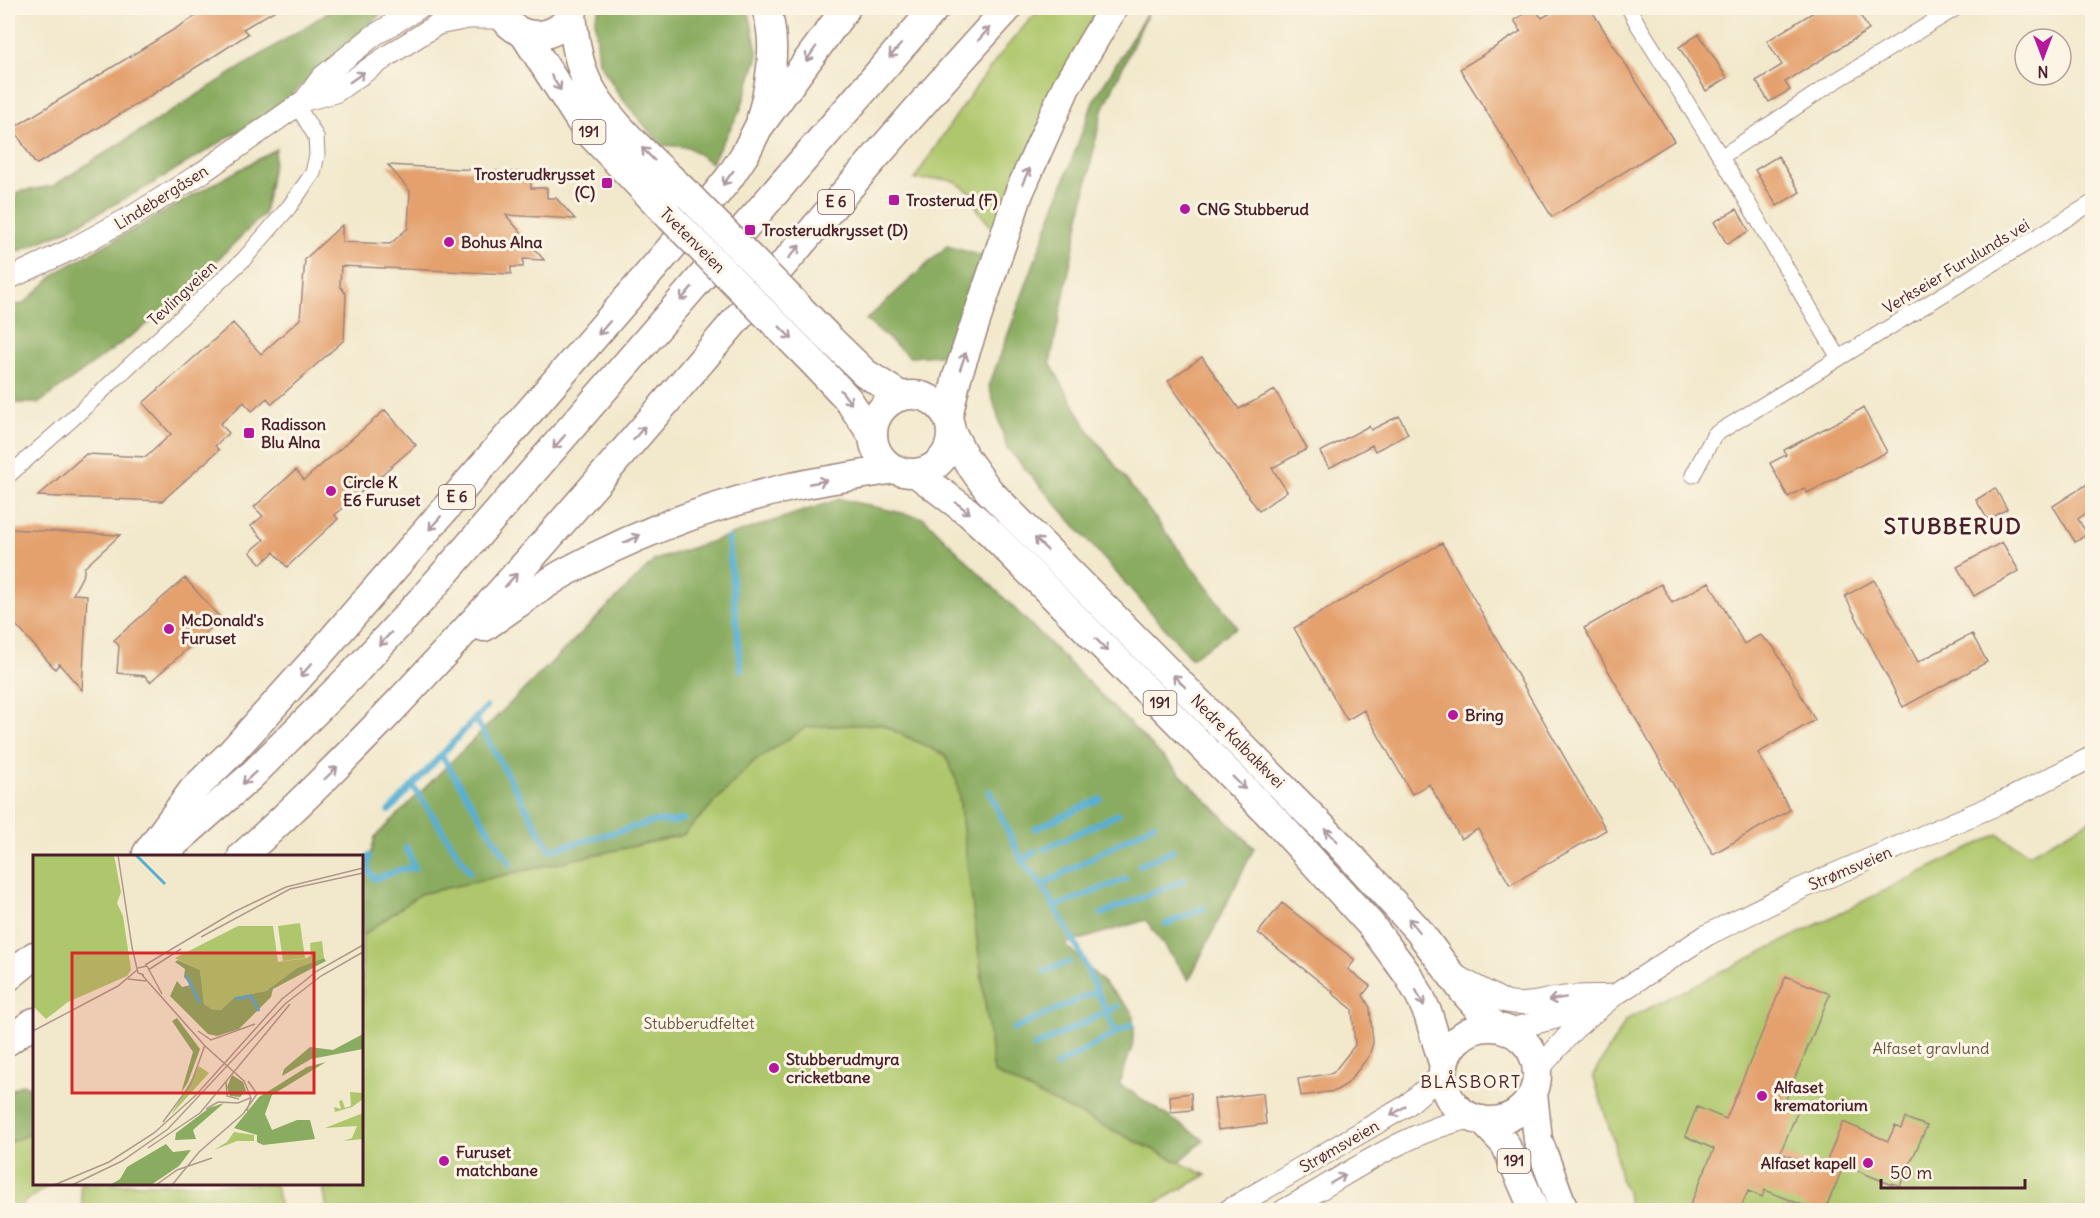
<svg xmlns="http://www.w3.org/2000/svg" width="2100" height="1218" viewBox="0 0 2100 1218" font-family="Delius,sans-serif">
<rect width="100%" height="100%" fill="#fcf5e5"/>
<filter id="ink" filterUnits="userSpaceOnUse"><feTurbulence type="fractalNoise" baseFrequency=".0167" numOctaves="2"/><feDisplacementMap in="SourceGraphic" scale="12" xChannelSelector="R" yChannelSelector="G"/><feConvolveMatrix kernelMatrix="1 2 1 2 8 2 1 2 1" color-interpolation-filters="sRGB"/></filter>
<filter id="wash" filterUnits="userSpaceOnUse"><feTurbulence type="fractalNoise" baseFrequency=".008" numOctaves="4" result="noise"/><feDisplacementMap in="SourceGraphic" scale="24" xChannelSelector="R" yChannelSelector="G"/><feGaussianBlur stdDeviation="1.35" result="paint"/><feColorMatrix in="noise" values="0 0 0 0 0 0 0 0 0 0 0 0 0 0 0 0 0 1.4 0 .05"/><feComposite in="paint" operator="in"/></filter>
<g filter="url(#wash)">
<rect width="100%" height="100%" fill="#f2e9cd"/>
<path fill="#aec76c" stroke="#7c734c" stroke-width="1.5" d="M 1041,8 L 1108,8 L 998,235 L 979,212 L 971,193 L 954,181 L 942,179 L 914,180 C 953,120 991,59 1041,8 Z
M 880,724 L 945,755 L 957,782 L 994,1073 L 1206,1175 L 1143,1210 L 327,1210 L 323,1184 L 362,1184 L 362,936 L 420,894 L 683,835 L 753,762 L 806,727 Z
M 2092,819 L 2092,1210 L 1629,1210 L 1627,1191 L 1620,1179 L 1614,1143 L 1593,1075 L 1627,1019 L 1998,834 L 2029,854 Z
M 34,1132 L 34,1184 L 51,1184 L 23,1203 L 23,1210 L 8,1210 L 8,1143 Z
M 80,1184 L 276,1184 L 280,1210 L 83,1210 Z"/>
<path fill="#8aac60" stroke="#6a6646" stroke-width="1.5" d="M 335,8 L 390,8 L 385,10 L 277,108 L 150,185 L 63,232 L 8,256 L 8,217 L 12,214 L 17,192 L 53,186 Z
M 600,8 L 748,8 L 758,56 L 740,111 L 711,163 L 688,147 L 661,145 L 620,96 L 599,62 L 595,19 Z
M 1150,8 L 1101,114 L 1050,363 L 1087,428 L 1237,627 L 1191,658 L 1007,448 L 989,386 L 1093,102 Z
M 276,149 L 264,214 L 164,312 L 39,403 L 8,403 L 8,306 L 23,304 L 59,271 Z
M 947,246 L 986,257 L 951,354 L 910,357 L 866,320 Z
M 840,499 L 924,518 L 1254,848 L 1189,980 L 1146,920 L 1065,944 L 1132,1011 L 1134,1028 L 1132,1047 L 1119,1084 L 1204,1140 L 1179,1162 L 994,1073 L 957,782 L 945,755 L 880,724 L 806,727 L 753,762 L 683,835 L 420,894 L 362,936 L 362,889 L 375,837 L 655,560 Z
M 22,1084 L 34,1089 L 34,1132 L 8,1143 L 8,1092 Z"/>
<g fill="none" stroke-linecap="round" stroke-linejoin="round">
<path stroke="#57afd4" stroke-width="6" d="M 728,538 L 741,670
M 475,718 L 550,850 L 656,821 L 672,822 L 684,819
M 442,756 L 510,864
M 413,786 L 470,872
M 989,791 L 1022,861 L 1042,885 L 1077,947 L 1116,1033
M 389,811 L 486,707
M 1035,829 L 1100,799
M 1044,849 L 1118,814
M 369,856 L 367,867 L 374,879 L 402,869 L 415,868 L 406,847
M 1022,861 L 1035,851
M 1140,865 L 1173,850
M 1042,885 L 1154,824
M 1054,907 L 1126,879
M 1101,914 L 1184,880
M 1166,924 L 1204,908
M 1044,971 L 1069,962
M 1014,1029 L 1097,991
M 1034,1047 L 1118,1006
M 1055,1066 L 1132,1024"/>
</g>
<g id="blocks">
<path fill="#e4a16e" d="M 209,8 L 279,8 L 243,29 L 248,34 L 219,53 L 72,144 L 37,164 L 34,162 L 13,128 Z
M 1534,8 L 1542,18 L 1559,8 L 1590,8 L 1674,141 L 1552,217 L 1460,69 L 1521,31 L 1514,20 Z
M 1820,8 L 1856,8 L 1869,30 L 1785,82 L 1790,90 L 1769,102 L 1756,81 L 1782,65 L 1767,41 Z
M 1699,34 L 1727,78 L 1706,91 L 1679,47 Z
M 1778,156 L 1800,192 L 1777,206 L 1755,170 Z
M 388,165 L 531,173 L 531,188 L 547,188 L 547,198 L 556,198 L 575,219 L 506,215 L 544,260 L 523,259 L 523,267 L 511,267 L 511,274 L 341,266 L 340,286 L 346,294 L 344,340 L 272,404 L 267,398 L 252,411 L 244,402 L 220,424 L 229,433 L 215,446 L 219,450 L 162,501 L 38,496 L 86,454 L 146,457 L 171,434 L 143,403 L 233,323 L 261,354 L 300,319 L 305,259 L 342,225 L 342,242 L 390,244 L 408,228 L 410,191 Z
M 1737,209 L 1749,231 L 1727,244 L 1714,222 Z
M 1202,357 L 1239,409 L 1275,390 L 1307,449 L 1272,468 L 1287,491 L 1259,511 L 1168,381 Z
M 1863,408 L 1887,452 L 1807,493 L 1804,488 L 1788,497 L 1770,463 L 1786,455 L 1784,450 Z
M 385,410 L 416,445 L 335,515 L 338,519 L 287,567 L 274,552 L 261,564 L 250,552 L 264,540 L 251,526 L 263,516 L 254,507 L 296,470 L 304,480 Z
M 1399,416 L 1408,434 L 1375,451 L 1372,445 L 1329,468 L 1320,452 L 1369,426 L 1371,430 Z
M 2092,481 L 2092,509 L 2078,519 L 2087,534 L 2075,542 L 2053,506 Z
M 1995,488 L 2007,509 L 1988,520 L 1976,500 Z
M 8,529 L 120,535 L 84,568 L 84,573 L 73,594 L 87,595 L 82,690 L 59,664 L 55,669 L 8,616 Z
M 2002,542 L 2019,571 L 1974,596 L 1957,567 Z
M 1442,543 L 1606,830 L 1510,885 L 1478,829 L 1461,839 L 1429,784 L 1412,794 L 1364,710 L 1347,720 L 1294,628 Z
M 185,578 L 221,619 L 150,682 L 145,676 L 117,673 L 119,646 L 114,640 Z
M 1874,580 L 1918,662 L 1972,634 L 1987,662 L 1903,707 L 1845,596 Z
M 1709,582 L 1744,644 L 1760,635 L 1773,646 L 1815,720 L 1758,753 L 1790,810 L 1713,854 L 1584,628 L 1661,584 L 1672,603 Z
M 1282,903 L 1355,960 L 1348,969 L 1370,986 L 1363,995 L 1370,1008 L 1373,1043 L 1369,1056 L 1347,1084 L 1335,1091 L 1301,1096 L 1298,1079 L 1333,1073 L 1355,1045 L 1352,1009 L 1332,993 L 1333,992 L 1258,933 Z
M 1786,976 L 1830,994 L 1786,1099 L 1800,1106 L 1780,1153 L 1823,1170 L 1843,1122 L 1888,1141 L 1895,1126 L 1901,1129 L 1905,1118 L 1927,1126 L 1900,1186 L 1892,1183 L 1892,1185 L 1844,1165 L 1825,1210 L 1815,1210 L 1765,1190 L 1762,1197 L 1748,1191 L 1740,1210 L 1688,1210 L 1714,1149 L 1685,1136 L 1697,1107 L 1726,1119 Z
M 1191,1093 L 1192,1110 L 1171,1112 L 1170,1096 Z
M 1263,1093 L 1266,1124 L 1218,1130 L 1214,1099 Z"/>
</g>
</g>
<g filter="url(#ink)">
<use href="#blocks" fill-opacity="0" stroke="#9e847c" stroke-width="1.5"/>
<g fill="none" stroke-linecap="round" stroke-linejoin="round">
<defs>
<path id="street" d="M 1629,8 L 1637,23 L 1721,157 L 1839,358
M 1721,157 L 1829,85 L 1956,8
M 1693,475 L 1714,435 L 2092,203
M 8,476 L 70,421 L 244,259 L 289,207 L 313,173 L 317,155 L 316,137 L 297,105"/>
<path id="secondary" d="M 305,100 L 335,92 L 389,55 L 438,24 L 469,18 L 504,18
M 8,279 L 72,249 L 136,214 L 203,172 L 305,100 L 322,77 L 373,36 L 419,8
M 1453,974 L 1506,1002 C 1527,1006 1538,1001 1558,998 C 1576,995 1596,996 1615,995
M 1506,1030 L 1556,1018 L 1598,1002
M 1537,1071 L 1574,1029 L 1615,995 L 1707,935 L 1800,889 L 2005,801 L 2092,757
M 1229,1210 L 1406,1106 L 1443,1074
M 1284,1210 C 1345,1177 1403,1132 1473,1117"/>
<path id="highway" d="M 499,8 C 512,44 561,44 574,8
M 572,14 C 574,35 577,57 585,77 C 602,118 657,164 689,196
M 524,34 L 584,127 L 670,217
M 761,118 C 771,83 778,43 766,8
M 831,340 L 865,373 L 901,396
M 813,362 L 847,398 L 873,436
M873 434a39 39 0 1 1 78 0a39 39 0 1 1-78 0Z
M 948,417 L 957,377 L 1019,193 L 1066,87 L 1113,8
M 952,433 L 964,456 L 989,491 L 1343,848 L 1418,930 L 1464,992 L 1495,1027
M 916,473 L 969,513 L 992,534 L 1278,823 L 1371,925 L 1408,975 L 1419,994 L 1428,1014 L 1444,1066
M 484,627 C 511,609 536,589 564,573 C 635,534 711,505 791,487 C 825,480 860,475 895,469
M 147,853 L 193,790 L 231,753 L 318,656 L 696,219 L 729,178 L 745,154 L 758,128 L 846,8
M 160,856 L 250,777 L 354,673 L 425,596 L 935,8
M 242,856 C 332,776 414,687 495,598 C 670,404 832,200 1008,8
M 8,977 L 34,956
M1443 1074a47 47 0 1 1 94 0a47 47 0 1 1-94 0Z
M 8,1041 L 34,1022
M 1533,1093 L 1538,1140 L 1564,1210
M 1482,1120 L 1505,1144 L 1534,1210"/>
</defs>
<use href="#street" stroke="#9e847c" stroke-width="17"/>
<use href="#secondary" stroke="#9e847c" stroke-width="23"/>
<use href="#highway" stroke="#9e847c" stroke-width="31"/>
<use href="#street" stroke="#fff" stroke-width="15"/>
<use href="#secondary" stroke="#fff" stroke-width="21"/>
<use href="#highway" stroke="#fff" stroke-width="28"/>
<defs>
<path id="highway-bridge" d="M 689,196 L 831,340
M 670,217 L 813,362"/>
</defs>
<use href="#highway-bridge" stroke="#9e847c" stroke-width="31" stroke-linecap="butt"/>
<use href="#highway-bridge" stroke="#fff" stroke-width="28"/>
</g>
<defs><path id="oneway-shaft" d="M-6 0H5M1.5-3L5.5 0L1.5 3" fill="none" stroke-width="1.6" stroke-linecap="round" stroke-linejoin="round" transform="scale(1.5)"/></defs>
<g stroke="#ae9aa0">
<use href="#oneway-shaft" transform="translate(984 34) rotate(-48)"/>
<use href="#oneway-shaft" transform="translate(895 51) rotate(131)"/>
<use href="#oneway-shaft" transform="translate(811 54) rotate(125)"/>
<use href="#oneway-shaft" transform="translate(357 77) rotate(-35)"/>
<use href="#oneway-shaft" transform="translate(556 83) rotate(58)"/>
<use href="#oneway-shaft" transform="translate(648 154) rotate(-135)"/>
<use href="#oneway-shaft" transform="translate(1026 176) rotate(-66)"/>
<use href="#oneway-shaft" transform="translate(728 178) rotate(126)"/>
<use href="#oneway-shaft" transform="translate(794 252) rotate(-49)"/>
<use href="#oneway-shaft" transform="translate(686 294) rotate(130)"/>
<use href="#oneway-shaft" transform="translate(604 328) rotate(131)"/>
<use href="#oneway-shaft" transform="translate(786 333) rotate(45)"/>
<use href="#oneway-shaft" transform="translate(963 361) rotate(-71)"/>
<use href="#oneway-shaft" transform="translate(846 397) rotate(52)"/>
<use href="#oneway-shaft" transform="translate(639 433) rotate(-50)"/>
<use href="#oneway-shaft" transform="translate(559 442) rotate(131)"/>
<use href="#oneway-shaft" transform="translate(818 482) rotate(-11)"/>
<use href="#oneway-shaft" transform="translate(963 508) rotate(38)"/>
<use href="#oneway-shaft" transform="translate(435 523) rotate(131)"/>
<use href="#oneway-shaft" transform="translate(632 539) rotate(-25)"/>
<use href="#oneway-shaft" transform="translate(1041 544) rotate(-135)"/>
<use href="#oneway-shaft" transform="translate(511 580) rotate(-48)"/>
<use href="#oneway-shaft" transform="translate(385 639) rotate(133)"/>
<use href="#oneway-shaft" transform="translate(1102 645) rotate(45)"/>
<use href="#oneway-shaft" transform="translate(306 670) rotate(131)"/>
<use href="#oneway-shaft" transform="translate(1179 681) rotate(-135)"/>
<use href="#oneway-shaft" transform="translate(331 773) rotate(-44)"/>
<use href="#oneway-shaft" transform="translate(249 778) rotate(137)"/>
<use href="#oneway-shaft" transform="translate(1239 783) rotate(45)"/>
<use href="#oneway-shaft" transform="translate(1331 835) rotate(-135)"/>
<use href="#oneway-shaft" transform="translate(1414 925) rotate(-129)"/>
<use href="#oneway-shaft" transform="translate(1420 998) rotate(64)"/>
<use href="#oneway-shaft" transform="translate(1557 999) rotate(170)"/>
<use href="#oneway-shaft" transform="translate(1398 1111) rotate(148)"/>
<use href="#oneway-shaft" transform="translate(1338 1179) rotate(-30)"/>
</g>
</g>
<g fill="#b5179e" stroke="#fcf5e5" stroke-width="2">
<rect x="601" y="177" width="12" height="12" rx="3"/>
<rect x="888" y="194" width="12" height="12" rx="3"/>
<circle cx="1185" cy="209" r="6"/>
<rect x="744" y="224" width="12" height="12" rx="3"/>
<circle cx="449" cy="242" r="6"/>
<rect x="243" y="427" width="12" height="12" rx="3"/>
<circle cx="331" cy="491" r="6"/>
<circle cx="169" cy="629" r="6"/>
<circle cx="1453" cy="715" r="6"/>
<circle cx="774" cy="1068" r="6"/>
<circle cx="1762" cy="1096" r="6"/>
<circle cx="444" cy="1161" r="6"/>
<circle cx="1868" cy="1163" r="6"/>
</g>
<g text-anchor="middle" stroke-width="6" stroke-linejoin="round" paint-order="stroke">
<g fill="#fcf5e5" stroke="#7f5f63" stroke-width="1.5">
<rect x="572.5" y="120" width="33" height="24" rx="4.5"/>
<rect x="818" y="190" width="36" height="24" rx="4.5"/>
<rect x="439" y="485" width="36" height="24" rx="4.5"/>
<rect x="1143.5" y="691" width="33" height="24" rx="4.5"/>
<rect x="1497.5" y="1149" width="33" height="24" rx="4.5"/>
</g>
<g font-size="15" font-weight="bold" fill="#4a1f2b">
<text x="589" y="137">191</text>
<text x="836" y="207">E 6</text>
<text x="457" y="502">E 6</text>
<text x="1160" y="708">191</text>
<text x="1514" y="1166">191</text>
</g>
<g font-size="16" font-weight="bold" fill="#4a1f2b" stroke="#fcf5e5" text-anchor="start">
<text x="595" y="180" text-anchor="end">Trosterudkrysset<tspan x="595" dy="18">(C)</tspan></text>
<text x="906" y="206">Trosterud (F)</text>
<text x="1197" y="215">CNG Stubberud</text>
<text x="762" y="236">Trosterudkrysset (D)</text>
<text x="461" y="248">Bohus Alna</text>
<text x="261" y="430">Radisson<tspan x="261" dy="18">Blu Alna</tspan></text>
<text x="343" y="488">Circle K<tspan x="343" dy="18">E6 Furuset</tspan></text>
<text x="181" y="626">McDonald's<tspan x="181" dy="18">Furuset</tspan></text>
<text x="1465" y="721">Bring</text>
<text x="786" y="1065">Stubberudmyra<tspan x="786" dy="18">cricketbane</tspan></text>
<text x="1774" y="1093">Alfaset<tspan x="1774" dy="18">krematorium</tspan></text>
<text x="456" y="1158">Furuset<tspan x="456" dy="18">matchbane</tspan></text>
<text x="1856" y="1169" text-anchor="end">Alfaset kapell</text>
</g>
<g font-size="16" fill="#4a1f2b" stroke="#fcf5e5">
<text transform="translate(161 197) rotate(-32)" y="6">Lindebergåsen</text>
<text transform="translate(693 240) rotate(45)" y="6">Tvetenveien</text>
<text transform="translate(1956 266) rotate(-31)" y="6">Verkseier Furulunds vei</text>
<text transform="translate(182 293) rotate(-43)" y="6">Tevlingveien</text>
<text transform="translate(1238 741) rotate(45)" y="6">Nedre Kalbakkvei</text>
<text transform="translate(1850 868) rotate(-23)" y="6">Strømsveien</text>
<text transform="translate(1339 1146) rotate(-30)" y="6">Strømsveien</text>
</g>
<g font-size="16" fill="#68513e" stroke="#fcf5e5">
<text x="699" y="1029">Stubberudfeltet</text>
<text x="1931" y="1054">Alfaset gravlund</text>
</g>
<g font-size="18" letter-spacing="1.5" fill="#4a1f2b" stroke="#fcf5e5">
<text x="1471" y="1088">BLÅSBORT</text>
</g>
<g font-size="22" font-weight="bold" letter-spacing="1.5" fill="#4a1f2b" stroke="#fcf5e5">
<text x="1953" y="534">STUBBERUD</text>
</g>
</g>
<g transform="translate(33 855)">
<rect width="330" height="330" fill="#f2e9cd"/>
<path d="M 0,0 L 81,0 L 88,37 L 84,48 L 90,61 L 98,115 L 94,121 L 35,147 L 13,164 L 0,151 ZM 267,68 L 272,103 L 250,106 L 245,71 ZM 205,71 L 240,71 L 245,107 L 274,103 L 278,100 L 277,88 L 289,86 L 291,103 L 264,113 L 233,136 L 203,142 L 188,155 L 180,155 L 171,149 L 167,115 L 142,103 ZM 166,211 L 176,218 L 138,260 ZM 317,237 L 330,238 L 330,244 L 319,252 L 302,257 L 301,252 L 308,254 L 306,246 L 309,245 L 312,253 L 318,251 ZM 330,258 L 330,284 L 310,286 L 319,283 L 324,271 L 292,273 ZM 201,277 L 221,280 L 221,286 L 204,286 L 181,295 L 194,287 Z" fill="#aec76c"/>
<path d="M 291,103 L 293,106 L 240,134 L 238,142 L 206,174 L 184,181 L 175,179 L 137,141 L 144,126 L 149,132 L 158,130 L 151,122 L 152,114 L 142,107 L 145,105 L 167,115 L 171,149 L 180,155 L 188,155 L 202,142 L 233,136 L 264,113 ZM 144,163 L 167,194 L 155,227 L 148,238 L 160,197 L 139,166 ZM 330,179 L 330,194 L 278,204 L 249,221 L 251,214 L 277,192 L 300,195 ZM 293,207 L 239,240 L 232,259 L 239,275 L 264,265 L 277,265 L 282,284 L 230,290 L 224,287 L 224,280 L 201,273 L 226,242 L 274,212 ZM 199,220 L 210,227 L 213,236 L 207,242 L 197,241 L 194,232 ZM 191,248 L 160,275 L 163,284 L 142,285 L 143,278 L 176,253 ZM 133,289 L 140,297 L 158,295 L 146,311 L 118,330 L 77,330 L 87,324 L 94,312 Z" fill="#8aac60"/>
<path fill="none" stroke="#57afd4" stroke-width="3" d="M 103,0 L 132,29M 153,120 L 167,148M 202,144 L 218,141 L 226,156"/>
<path fill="none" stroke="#af988c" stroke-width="1.5" d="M 85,0 L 99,92 L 105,118 L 111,120M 168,82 L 257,34 L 330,18M 112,110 L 201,57 L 253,32 L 330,13M 105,113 L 114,111 L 129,139M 115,115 L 148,94M 109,120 L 172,191 L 211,226 L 218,243 L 214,256M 95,124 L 113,126M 0,176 L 85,131 L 104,115M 165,176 L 178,185 L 222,169M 193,227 L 194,241 L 206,244M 173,254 L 185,247 L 205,248 L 217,243M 210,259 L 224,239 L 215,226M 130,267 L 158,229 L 172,190M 115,293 L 167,258 L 257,149M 21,330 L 76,307 L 121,278 L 163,240 L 249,144 L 284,116 L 330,90M 39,330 L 89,306 L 135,274 L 252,149 L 288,121 L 330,97M 123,330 L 144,315 L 179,303M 139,330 L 166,297 L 210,259"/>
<path fill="#d62828" fill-opacity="0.15" stroke="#d62828" stroke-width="3" d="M 39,98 L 281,98 L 281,238 L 39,238 Z"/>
<rect width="330" height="330" fill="none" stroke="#4a1f2b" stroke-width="3"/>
</g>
<rect width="2100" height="1218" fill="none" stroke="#fcf5e5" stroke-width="30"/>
<g transform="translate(2043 57) rotate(180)"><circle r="28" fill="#fcf5e5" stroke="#b59f9b" stroke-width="1.5"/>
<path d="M0-4.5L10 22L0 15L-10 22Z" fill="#b5179e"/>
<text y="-9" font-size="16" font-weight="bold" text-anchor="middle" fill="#4a1f2b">N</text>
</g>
<path d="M1881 1179v9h144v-9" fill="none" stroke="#4a1f2b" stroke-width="3"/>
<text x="1890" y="1179" font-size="18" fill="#4a1f2b" stroke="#fcf5e5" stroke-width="4.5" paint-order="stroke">50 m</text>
</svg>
